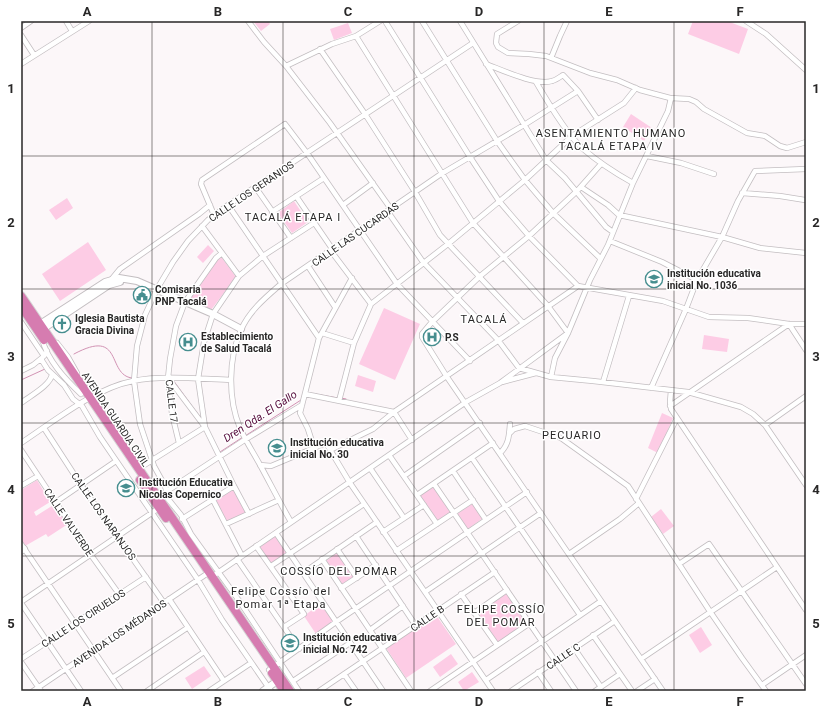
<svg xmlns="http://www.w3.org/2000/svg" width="827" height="712" viewBox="0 0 827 712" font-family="Roboto,sans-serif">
<rect width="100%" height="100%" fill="#fcf7f9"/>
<path fill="#fdcce5" d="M 253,21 L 268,21 L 270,24 L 261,31 Z
M 693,21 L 727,21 L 748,29 L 739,54 L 688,34 Z
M 348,23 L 352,33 L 334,40 L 330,29 Z
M 631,114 L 652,128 L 644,141 L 623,127 Z
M 67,198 L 73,208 L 56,220 L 49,210 Z
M 294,201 L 308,222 L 292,233 L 278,213 Z
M 88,242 L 106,270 L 60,301 L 42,274 Z
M 208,245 L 214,251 L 203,263 L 197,257 Z
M 219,258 L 222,258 L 236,277 L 211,310 L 190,299 L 207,272 Z
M 384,308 L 420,324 L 395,380 L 359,364 Z
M 704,335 L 729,339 L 727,352 L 702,349 Z
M 358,375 L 376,381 L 373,392 L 355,386 Z
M 662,413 L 673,418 L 658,453 L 648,448 Z
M 37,480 L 50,502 L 34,512 L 36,516 L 55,504 L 68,524 L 48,537 L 46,534 L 25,546 L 21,541 L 21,490 Z
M 433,485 L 452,512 L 438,521 L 419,494 Z
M 234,488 L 247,512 L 227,522 L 215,500 Z
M 473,503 L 483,518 L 468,529 L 457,514 Z
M 661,509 L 674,526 L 663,534 L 651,517 Z
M 275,536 L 287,554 L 271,564 L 260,547 Z
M 338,552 L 355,578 L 343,586 L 326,561 Z
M 507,593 L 527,623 L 497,643 L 478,613 Z
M 321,603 L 333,621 L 316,634 L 304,616 Z
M 436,615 L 456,644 L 406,678 L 386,648 Z
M 701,627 L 712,645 L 700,653 L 689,635 Z
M 451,654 L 458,664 L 440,677 L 433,667 Z
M 204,666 L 211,676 L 192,689 L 185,678 Z
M 472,672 L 479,682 L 464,691 L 458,682 Z"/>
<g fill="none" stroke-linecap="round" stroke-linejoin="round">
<path stroke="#d293b4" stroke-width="1" d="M 74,354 C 124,327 106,375 132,378
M 21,380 L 45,369
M 173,380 L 197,413
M 315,394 L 338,398
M 341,398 L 346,399
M 245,436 L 301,400
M 220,452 L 243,437"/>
<defs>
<path id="minor" d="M 66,21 L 72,31
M 248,21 L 264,42 L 286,66 L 330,123 L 391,209
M 385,21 L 470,157 L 499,201 L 529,236 L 578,286 L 663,301 L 709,317 L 748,318 L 789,324 L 806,324
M 422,21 L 497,141 L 525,180 L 553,213 L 600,258
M 460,21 L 546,160 L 565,178 L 606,227 L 613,232
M 518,21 L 497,34 L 496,43 L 498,47 L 508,53 L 529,54 L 546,56 L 590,73 L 617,80 L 640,90 L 670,98 L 689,99 L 696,102 L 704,109 L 747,133 L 765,136 L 780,146 L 787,148 L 806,142
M 746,21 L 766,34 L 806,70
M 21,28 L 31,21
M 21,35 L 34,55
M 320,49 L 365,114 L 415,192 L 440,235 L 523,323
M 551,58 L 560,36 L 567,21
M 21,64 L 89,21
M 486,64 C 502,70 536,86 552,81 C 556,80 560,77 563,75 L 578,91 L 598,120
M 286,66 L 332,44 L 356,36 L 380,21
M 536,82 C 547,101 566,133 582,148 C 598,162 615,173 633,183
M 647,156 L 681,163 L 714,174
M 601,164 L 577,191 L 529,236 L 479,277 L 432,322 L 422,334 L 422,337 L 447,377 L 663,691
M 581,187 L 608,205 L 619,215 L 722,237 L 760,248 L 806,253
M 256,188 L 291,238
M 742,193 L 780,196 L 805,200
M 296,196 L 333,250
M 228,205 L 319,338
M 343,205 L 373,183
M 272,212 L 324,178
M 388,212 L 423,262 L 498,340 L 519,368 L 551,377 L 593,381 L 688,392 L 741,407 L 753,414 L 765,425 L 806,485
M 214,215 L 201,184 L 202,180 L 285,124 L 307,153 L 397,284 L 470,361
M 202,226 L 239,276
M 610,241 L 662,262 L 697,280
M 331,251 L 371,304
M 308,266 L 335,307
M 111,280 L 120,269 L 199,214 L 210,205
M 21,322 L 44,356 L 47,351
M 322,333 L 354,343
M 42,339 C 48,361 65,379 81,394
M 57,343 L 68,357 L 77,373
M 41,359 L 48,370 L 64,385 L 73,399 L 82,406 L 100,437 L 198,580 L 222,620 L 271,691
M 21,371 L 33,365 L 43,357
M 551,377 L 555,358 L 568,333 L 590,280 L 608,245 L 633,183 L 668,111 L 671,98
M 168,378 L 205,427 L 234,486 L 249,514
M 502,382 L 536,373
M 603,382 L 629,296
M 651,388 L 686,309 L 697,280 L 722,237 L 738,201 L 755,171 L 806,169
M 671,390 L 670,402 L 671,409 L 806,610
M 305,394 L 394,412 L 412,440
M 339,401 L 354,343 L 371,304 L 448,244 L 525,180 L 572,136 L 624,103 L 636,88
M 21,403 C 30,396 51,385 52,374
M 670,406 L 789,324 L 806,350
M 765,425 L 806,396
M 205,427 L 198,379 L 204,342 L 213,314 L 239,276 L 263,256 L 314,223
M 44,428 L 81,485 L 164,603
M 510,433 L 514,429 L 525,426 L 561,438 L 628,486 L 711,613 L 742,658 L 766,691
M 21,443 C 53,422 95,388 133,381 C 162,375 201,379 231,380
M 179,443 L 172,414 L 168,378 L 170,359 L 176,326 L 185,302 L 216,258 L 222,253
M 314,448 L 308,429 L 300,413 L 319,338 L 352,278
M 21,450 L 91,555 L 119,594
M 330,450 L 373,429 L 394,412 L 578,286
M 500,453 C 509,445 509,435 510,424
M 389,455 L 437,524
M 472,458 L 580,615
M 260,465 L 271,466 L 326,443 L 350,483 L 493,691
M 370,468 L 404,518
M 138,469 L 205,427
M 453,471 L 486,520
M 404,476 L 480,423
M 434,484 L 576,691
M 21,486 L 38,476
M 417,495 L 493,443
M 158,497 L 246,439 L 302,405
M 636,499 L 677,418
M 213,500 L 242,556
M 56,502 L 116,461
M 182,519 L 234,486
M 291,522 C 280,503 270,483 259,463 C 253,452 245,440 240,428 C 228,399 228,359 241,330 C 249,311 266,297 281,284 L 441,174 L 524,125 L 578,91
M 226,524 L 279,500
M 383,532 L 424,505
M 276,533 L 383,691
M 356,536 L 416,626
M 21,544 L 121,691
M 256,546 L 304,614 L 284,627
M 337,549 L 357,578
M 396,551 L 473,500
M 569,554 L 620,519 L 639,503
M 237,559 L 299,649
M 322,559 L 411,691
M 679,564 L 709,544 L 806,684
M 271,566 L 364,504
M 303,573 L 377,522
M 216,574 L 466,402 L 500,383 L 568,333 L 548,306 L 473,223 L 356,36
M 341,588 L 376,565
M 425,592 L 541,513
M 461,594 L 497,645
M 169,599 L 224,681
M 21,602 L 159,508
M 21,603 L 81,691
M 474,613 L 507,590
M 370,630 L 403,606
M 593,635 L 632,691
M 574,648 L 601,687
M 21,659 L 146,577
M 641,659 L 777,567
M 21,662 L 41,691
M 269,670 L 336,622 L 527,492
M 538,672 L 551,691
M 344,674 L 356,691
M 112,678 L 187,628
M 486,680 L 601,601
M 293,681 L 350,643
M 762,685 L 806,655
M 33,691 L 205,575
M 147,691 L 204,652
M 209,691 L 251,663
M 299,691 L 240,602 L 191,534 L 181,515 L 168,499 L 165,486 L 154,466 L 140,424 L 134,381 L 137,346 L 145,315 L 157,289 L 173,262 L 188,241 L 208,220 L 228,205 L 473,43
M 319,691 L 495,572
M 430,691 L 530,623
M 511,691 L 615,621
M 595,691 L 620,674
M 637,691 L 655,679"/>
<path id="tertiary" d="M 37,326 L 105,282 L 119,278 L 137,281 L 213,314 L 241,329
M 40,331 L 109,285 L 120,282
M 21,551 L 24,549
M 263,691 L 277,681"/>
<path id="trunk" d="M 21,296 L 290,691
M 21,306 L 44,340
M 140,480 L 166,518
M 272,673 L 284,691"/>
</defs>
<use href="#minor" stroke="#c3bec1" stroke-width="6"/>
<use href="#tertiary" stroke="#c3bec1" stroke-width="8"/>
<use href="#trunk" stroke="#d4d4d4" stroke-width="10"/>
<use href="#minor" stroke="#fff" stroke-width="4.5"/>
<use href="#tertiary" stroke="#fff" stroke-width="6"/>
<use href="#trunk" stroke="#d67cb0" stroke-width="8"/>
</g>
<path fill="none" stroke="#282727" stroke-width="1" stroke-opacity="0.55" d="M 152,21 L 152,691M 283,21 L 283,691M 414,21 L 414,691M 544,21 L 544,691M 674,21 L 674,691M 21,156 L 806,156M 21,289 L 806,289M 21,423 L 806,423M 21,556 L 806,556"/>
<defs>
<symbol id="school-ring" viewBox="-11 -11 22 22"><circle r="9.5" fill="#fff" stroke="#468e8f" stroke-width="1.5"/><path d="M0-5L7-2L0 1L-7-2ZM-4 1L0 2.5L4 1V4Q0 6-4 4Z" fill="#468e8f"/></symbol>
<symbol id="civic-ring" viewBox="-11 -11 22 22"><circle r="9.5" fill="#fff" stroke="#468e8f" stroke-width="1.5"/><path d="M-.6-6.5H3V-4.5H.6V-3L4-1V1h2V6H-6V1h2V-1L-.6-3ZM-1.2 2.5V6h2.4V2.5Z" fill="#468e8f"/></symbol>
<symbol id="church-ring" viewBox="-11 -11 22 22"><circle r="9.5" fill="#fff" stroke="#468e8f" stroke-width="1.5"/><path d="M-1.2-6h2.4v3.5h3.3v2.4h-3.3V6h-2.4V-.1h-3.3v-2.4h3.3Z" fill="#468e8f"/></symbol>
<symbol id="hospital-ring" viewBox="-11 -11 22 22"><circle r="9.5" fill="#fff" stroke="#468e8f" stroke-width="1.5"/><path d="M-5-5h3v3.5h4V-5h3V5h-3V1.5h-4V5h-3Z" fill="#468e8f"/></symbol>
</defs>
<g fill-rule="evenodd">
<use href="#school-ring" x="644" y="269" width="20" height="20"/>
<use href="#civic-ring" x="132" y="285" width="20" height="20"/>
<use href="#church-ring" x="52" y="314" width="20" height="20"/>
<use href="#hospital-ring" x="422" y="327" width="20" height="20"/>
<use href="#hospital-ring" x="178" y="332" width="20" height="20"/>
<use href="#school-ring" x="267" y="438" width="20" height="20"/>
<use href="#school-ring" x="116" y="478" width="20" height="20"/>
<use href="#school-ring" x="280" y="633" width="20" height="20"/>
</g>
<g text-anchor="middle" stroke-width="3" stroke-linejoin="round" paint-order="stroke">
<g font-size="10" fill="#282727" stroke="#fff">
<text transform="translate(251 191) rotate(-34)" y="4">CALLE LOS GERANIOS</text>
<text transform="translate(355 234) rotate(-35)" y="4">CALLE LAS CUCARDAS</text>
<text transform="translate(172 401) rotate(83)" y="4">CALLE 17</text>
<text transform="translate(116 419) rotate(56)" y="4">AVENIDA GUARDIA CIVIL</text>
<text transform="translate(104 516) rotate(55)" y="4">CALLE LOS NARANJOS</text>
<text transform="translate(69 522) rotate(56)" y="4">CALLE VALVERDE</text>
<text transform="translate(83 618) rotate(-33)" y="4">CALLE LOS CIRUELOS</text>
<text transform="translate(427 618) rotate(-34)" y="4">CALLE B</text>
<text transform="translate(119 633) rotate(-34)" y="4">AVENIDA LOS MÉDANOS</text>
<text transform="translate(563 656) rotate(-34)" y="4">CALLE C</text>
</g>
<g font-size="10" font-weight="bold" fill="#282727" stroke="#fff" text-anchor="start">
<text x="667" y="277">Institución educativa<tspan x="667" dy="12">inicial No. 1036</tspan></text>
<text x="155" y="293">Comisaria<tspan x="155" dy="12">PNP Tacalá</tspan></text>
<text x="75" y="322">Iglesia Bautista<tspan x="75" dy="12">Gracia Divina</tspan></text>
<text x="201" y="340">Establecimiento<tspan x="201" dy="12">de Salud Tacalá</tspan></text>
<text x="445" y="341">P.S</text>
<text x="290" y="446">Institución educativa<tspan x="290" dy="12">inicial No. 30</tspan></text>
<text x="139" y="486">Institución Educativa<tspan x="139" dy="12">Nicolas Copernico</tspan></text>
<text x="303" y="641">Institución educativa<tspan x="303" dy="12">inicial No. 742</tspan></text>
</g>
<g font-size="11" letter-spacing="1" fill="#282727" stroke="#fff">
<text x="611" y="137">ASENTAMIENTO HUMANO<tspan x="611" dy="13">TACALÁ ETAPA IV</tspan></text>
<text x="293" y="221">TACALÁ ETAPA I</text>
<text x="484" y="323">TACALÁ</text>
<text x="572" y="439">PECUARIO</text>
<text x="339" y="575">COSSÍO DEL POMAR</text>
<text x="281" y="595">Felipe Cossío del<tspan x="281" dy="13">Pomar 1ª Etapa</tspan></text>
<text x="501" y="613">FELIPE COSSÍO<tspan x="501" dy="13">DEL POMAR</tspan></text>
</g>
<g font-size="11" font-style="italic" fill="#54093a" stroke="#fff">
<text transform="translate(260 416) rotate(-33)" y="4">Dren Qda. El Gallo</text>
</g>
</g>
<rect width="827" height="712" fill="none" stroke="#ffffff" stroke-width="44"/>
<rect x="22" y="22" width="783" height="668" fill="none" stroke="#282727" stroke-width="1.5"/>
<g font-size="13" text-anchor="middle" font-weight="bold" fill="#282727">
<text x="87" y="16">A</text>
<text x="218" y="16">B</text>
<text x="348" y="16">C</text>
<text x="479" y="16">D</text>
<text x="609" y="16">E</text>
<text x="740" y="16">F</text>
<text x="11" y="93">1</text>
<text x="816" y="93">1</text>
<text x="11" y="227">2</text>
<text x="816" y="227">2</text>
<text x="11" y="361">3</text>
<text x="816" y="361">3</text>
<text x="11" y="494">4</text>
<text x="816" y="494">4</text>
<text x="11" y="628">5</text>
<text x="816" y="628">5</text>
<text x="87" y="706">A</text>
<text x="218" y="706">B</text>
<text x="348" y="706">C</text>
<text x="479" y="706">D</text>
<text x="609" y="706">E</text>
<text x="740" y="706">F</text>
</g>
</svg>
